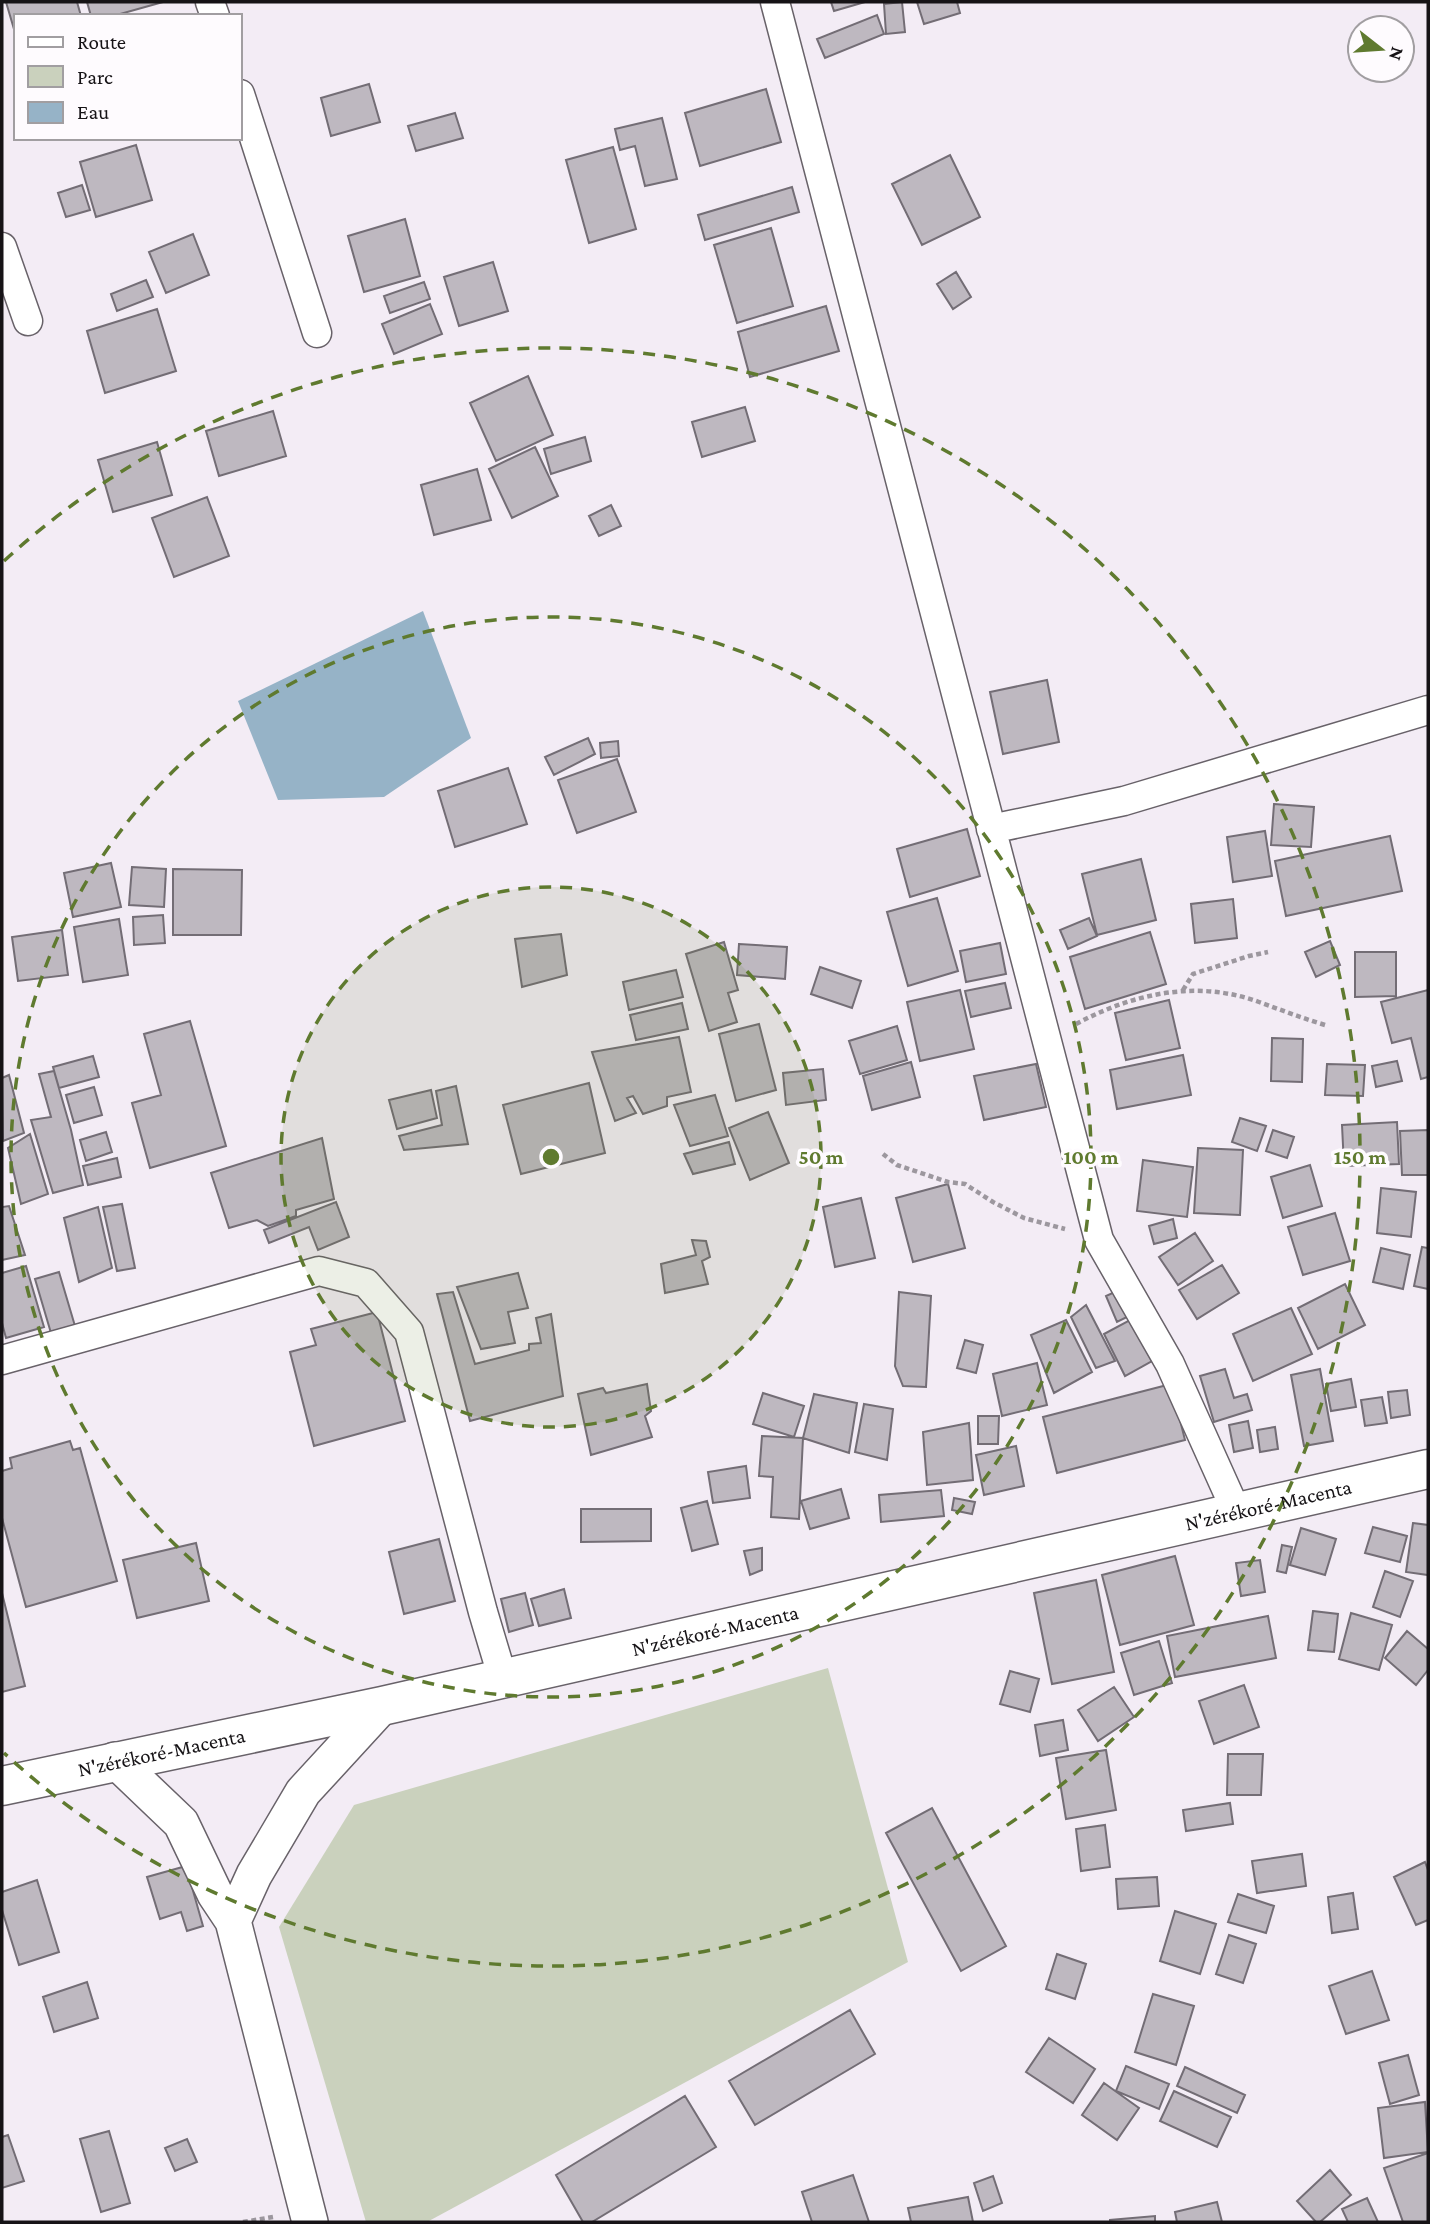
<svg xmlns="http://www.w3.org/2000/svg" width="1430" height="2224" viewBox="0 0 1430 2224" font-family="'Crimson Pro',serif">
<rect width="100%" height="100%" fill="#f3ecf5"/>
<path fill="#cad1bd" d="M 828,1668 L 908,1962 L 427,2222 L 366,2222 L 279,1927 L 354,1805 Z"/>
<path fill="#96b3c7" d="M 423,611 L 471,738 L 384,797 L 278,800 L 238,701 Z"/>
<path fill="#beb8c0" stroke="#736d75" stroke-width="2" d="M 6,2 L 77,2 L 81,16 L 16,16 L 16,36 Z
M 87,2 L 163,2 L 113,16 L 91,16 Z
M 831,2 L 865,2 L 834,11 Z
M 902,2 L 905,32 L 886,34 L 884,4 Z
M 917,2 L 957,2 L 960,13 L 924,24 Z
M 877,15 L 884,34 L 825,58 L 817,39 Z
M 369,84 L 380,122 L 331,136 L 321,98 Z
M 766,89 L 781,142 L 700,166 L 685,113 Z
M 455,113 L 463,138 L 416,151 L 408,126 Z
M 662,118 L 677,179 L 645,186 L 635,146 L 620,150 L 615,129 Z
M 136,145 L 152,200 L 96,217 L 80,162 Z
M 613,147 L 636,229 L 589,243 L 566,160 Z
M 950,155 L 980,217 L 922,245 L 892,184 Z
M 82,185 L 90,210 L 66,217 L 58,193 Z
M 792,187 L 799,212 L 705,240 L 698,215 Z
M 405,219 L 420,276 L 364,292 L 348,236 Z
M 771,228 L 793,306 L 737,323 L 714,245 Z
M 193,234 L 209,275 L 166,293 L 149,252 Z
M 493,262 L 508,311 L 459,326 L 444,277 Z
M 956,272 L 971,297 L 953,309 L 937,284 Z
M 146,280 L 153,297 L 117,311 L 111,294 Z
M 424,282 L 430,299 L 390,313 L 384,296 Z
M 430,304 L 442,334 L 394,354 L 382,324 Z
M 826,306 L 839,351 L 750,377 L 738,332 Z
M 157,309 L 176,371 L 105,393 L 87,331 Z
M 528,376 L 553,435 L 496,461 L 470,403 Z
M 745,407 L 755,441 L 702,457 L 692,422 Z
M 273,411 L 286,456 L 219,476 L 206,431 Z
M 585,437 L 591,461 L 551,474 L 544,449 Z
M 157,442 L 172,495 L 113,512 L 98,460 Z
M 535,447 L 558,496 L 512,518 L 489,469 Z
M 477,469 L 491,520 L 434,535 L 421,485 Z
M 207,497 L 229,556 L 174,577 L 152,518 Z
M 611,505 L 621,526 L 599,536 L 589,516 Z
M 1047,680 L 1059,742 L 1003,754 L 990,692 Z
M 588,738 L 595,754 L 554,775 L 545,757 Z
M 618,741 L 619,756 L 601,758 L 600,743 Z
M 617,759 L 636,812 L 577,833 L 558,780 Z
M 508,768 L 527,824 L 455,847 L 438,791 Z
M 1274,804 L 1314,807 L 1311,847 L 1271,845 Z
M 967,829 L 980,876 L 910,897 L 897,849 Z
M 1265,831 L 1272,876 L 1233,882 L 1227,837 Z
M 1390,836 L 1402,891 L 1286,916 L 1275,861 Z
M 1141,859 L 1156,920 L 1097,935 L 1082,874 Z
M 111,863 L 121,907 L 73,917 L 64,873 Z
M 132,867 L 166,869 L 164,907 L 129,905 Z
M 173,869 L 242,870 L 241,935 L 173,935 Z
M 937,898 L 958,971 L 908,986 L 887,912 Z
M 1233,899 L 1237,938 L 1195,943 L 1191,904 Z
M 163,915 L 165,943 L 134,945 L 133,917 Z
M 1089,918 L 1097,936 L 1068,949 L 1060,930 Z
M 119,919 L 128,975 L 83,982 L 74,927 Z
M 62,930 L 68,975 L 18,981 L 12,937 Z
M 1150,932 L 1166,984 L 1085,1009 L 1070,957 Z
M 561,934 L 567,975 L 522,987 L 515,939 Z
M 1330,941 L 1340,965 L 1316,977 L 1305,952 Z
M 724,942 L 738,990 L 728,993 L 737,1022 L 709,1031 L 686,954 Z
M 1000,943 L 1006,974 L 966,982 L 960,951 Z
M 739,944 L 787,947 L 785,979 L 737,975 Z
M 1355,952 L 1396,952 L 1396,996 L 1355,997 Z
M 820,967 L 861,981 L 852,1008 L 811,994 Z
M 676,970 L 683,997 L 629,1010 L 623,982 Z
M 1005,983 L 1011,1008 L 971,1017 L 965,991 Z
M 960,990 L 974,1049 L 920,1061 L 907,1002 Z
M 1428,990 L 1428,1077 L 1421,1079 L 1411,1038 L 1392,1043 L 1381,1002 Z
M 1169,1000 L 1180,1048 L 1126,1060 L 1115,1013 Z
M 682,1003 L 688,1029 L 636,1040 L 630,1015 Z
M 190,1021 L 226,1146 L 150,1168 L 132,1103 L 161,1095 L 144,1034 Z
M 759,1024 L 776,1090 L 736,1101 L 719,1034 Z
M 897,1026 L 907,1060 L 860,1074 L 849,1041 Z
M 679,1037 L 691,1092 L 667,1097 L 667,1106 L 643,1114 L 633,1096 L 627,1098 L 636,1113 L 615,1121 L 592,1052 Z
M 1272,1038 L 1303,1039 L 1302,1082 L 1271,1081 Z
M 1183,1055 L 1191,1095 L 1117,1109 L 1110,1070 Z
M 93,1056 L 99,1077 L 59,1088 L 53,1067 Z
M 1397,1061 L 1402,1081 L 1376,1087 L 1372,1066 Z
M 911,1062 L 920,1097 L 872,1110 L 863,1076 Z
M 1036,1064 L 1046,1107 L 984,1120 L 974,1076 Z
M 1327,1064 L 1365,1065 L 1363,1096 L 1325,1095 Z
M 823,1069 L 826,1100 L 786,1105 L 783,1073 Z
M 54,1071 L 71,1130 L 83,1185 L 53,1193 L 31,1120 L 51,1117 L 39,1074 Z
M 9,1075 L 24,1133 L 3,1141 L 2,1078 Z
M 589,1083 L 605,1153 L 521,1174 L 503,1105 Z
M 456,1086 L 468,1144 L 404,1150 L 399,1136 L 442,1125 L 436,1091 Z
M 94,1087 L 102,1115 L 74,1123 L 66,1095 Z
M 431,1090 L 437,1118 L 397,1129 L 389,1100 Z
M 715,1095 L 728,1136 L 690,1146 L 674,1105 Z
M 768,1112 L 789,1163 L 750,1180 L 729,1128 Z
M 1240,1118 L 1266,1126 L 1257,1151 L 1232,1142 Z
M 1397,1122 L 1399,1164 L 1344,1166 L 1342,1125 Z
M 1273,1130 L 1294,1137 L 1287,1158 L 1266,1151 Z
M 1428,1130 L 1428,1175 L 1402,1175 L 1400,1131 Z
M 106,1132 L 112,1152 L 86,1161 L 80,1140 Z
M 30,1134 L 48,1194 L 21,1204 L 8,1148 Z
M 322,1138 L 334,1199 L 296,1210 L 296,1216 L 268,1226 L 257,1220 L 229,1228 L 211,1173 Z
M 729,1142 L 735,1164 L 693,1174 L 684,1154 Z
M 1198,1148 L 1243,1150 L 1240,1215 L 1194,1213 Z
M 117,1158 L 121,1177 L 88,1185 L 83,1166 Z
M 1143,1160 L 1193,1167 L 1187,1217 L 1137,1211 Z
M 1310,1165 L 1322,1206 L 1283,1218 L 1271,1177 Z
M 948,1184 L 965,1248 L 913,1262 L 896,1198 Z
M 1381,1188 L 1416,1192 L 1411,1237 L 1377,1233 Z
M 861,1198 L 875,1258 L 835,1267 L 823,1207 Z
M 336,1202 L 349,1237 L 318,1250 L 309,1227 L 269,1243 L 264,1230 Z
M 122,1204 L 135,1268 L 117,1271 L 103,1207 Z
M 9,1206 L 25,1255 L 2,1260 L 2,1207 Z
M 98,1207 L 112,1268 L 79,1282 L 64,1218 Z
M 1335,1213 L 1350,1261 L 1303,1275 L 1288,1227 Z
M 1173,1219 L 1177,1238 L 1154,1244 L 1149,1226 Z
M 1195,1233 L 1213,1261 L 1178,1285 L 1159,1257 Z
M 692,1240 L 706,1241 L 710,1257 L 702,1261 L 708,1284 L 665,1293 L 661,1264 L 696,1255 Z
M 1422,1247 L 1428,1248 L 1428,1289 L 1414,1286 Z
M 1381,1248 L 1410,1255 L 1403,1289 L 1373,1282 Z
M 1222,1265 L 1239,1293 L 1197,1319 L 1179,1290 Z
M 26,1266 L 44,1327 L 6,1338 L 2,1323 L 2,1273 Z
M 59,1272 L 75,1326 L 51,1333 L 35,1279 Z
M 518,1273 L 528,1308 L 508,1312 L 515,1343 L 481,1349 L 457,1287 Z
M 1345,1284 L 1365,1325 L 1318,1349 L 1298,1308 Z
M 1119,1290 L 1131,1315 L 1117,1322 L 1106,1296 Z
M 453,1292 L 475,1364 L 529,1350 L 529,1344 L 541,1343 L 536,1318 L 551,1314 L 563,1396 L 470,1421 L 437,1294 Z
M 899,1292 L 931,1296 L 926,1387 L 903,1386 L 895,1366 Z
M 1086,1305 L 1115,1361 L 1096,1368 L 1071,1317 Z
M 1291,1308 L 1312,1354 L 1253,1381 L 1233,1334 Z
M 377,1312 L 405,1421 L 314,1446 L 290,1352 L 316,1345 L 311,1329 Z
M 1066,1320 L 1092,1372 L 1054,1393 L 1031,1335 Z
M 1130,1320 L 1152,1361 L 1125,1376 L 1104,1334 Z
M 965,1340 L 983,1345 L 976,1373 L 957,1368 Z
M 1037,1363 L 1047,1405 L 1002,1416 L 993,1374 Z
M 1225,1369 L 1234,1398 L 1247,1394 L 1252,1410 L 1214,1422 L 1200,1376 Z
M 1320,1369 L 1333,1441 L 1304,1446 L 1291,1375 Z
M 1351,1379 L 1356,1407 L 1331,1411 L 1326,1384 Z
M 647,1384 L 651,1411 L 645,1416 L 652,1437 L 591,1455 L 578,1394 L 603,1388 L 606,1393 Z
M 1171,1384 L 1185,1440 L 1057,1473 L 1043,1417 Z
M 1407,1390 L 1410,1415 L 1391,1418 L 1388,1392 Z
M 763,1393 L 804,1406 L 794,1437 L 753,1424 Z
M 814,1394 L 857,1403 L 849,1453 L 803,1438 Z
M 1382,1397 L 1387,1423 L 1365,1426 L 1361,1400 Z
M 864,1404 L 893,1409 L 887,1460 L 855,1452 Z
M 978,1416 L 999,1416 L 998,1444 L 978,1444 Z
M 1248,1421 L 1253,1448 L 1234,1452 L 1229,1425 Z
M 969,1423 L 973,1480 L 927,1485 L 923,1432 Z
M 1275,1427 L 1278,1449 L 1260,1452 L 1257,1430 Z
M 762,1436 L 803,1438 L 799,1519 L 771,1517 L 773,1477 L 759,1476 Z
M 70,1441 L 73,1450 L 80,1448 L 117,1581 L 26,1607 L 2,1518 L 2,1471 L 12,1468 L 10,1458 Z
M 1016,1446 L 1024,1486 L 984,1495 L 976,1455 Z
M 746,1466 L 750,1498 L 713,1503 L 708,1472 Z
M 841,1489 L 849,1518 L 810,1529 L 801,1501 Z
M 941,1490 L 944,1516 L 881,1522 L 879,1495 Z
M 954,1498 L 975,1502 L 972,1514 L 952,1510 Z
M 707,1501 L 718,1544 L 692,1551 L 681,1508 Z
M 581,1509 L 651,1509 L 651,1541 L 581,1542 Z
M 1413,1523 L 1428,1525 L 1428,1575 L 1406,1572 Z
M 1373,1527 L 1407,1536 L 1400,1562 L 1365,1553 Z
M 1301,1528 L 1336,1539 L 1325,1575 L 1290,1565 Z
M 439,1539 L 455,1601 L 404,1614 L 389,1552 Z
M 196,1543 L 209,1601 L 137,1618 L 123,1560 Z
M 1282,1545 L 1292,1547 L 1286,1573 L 1277,1571 Z
M 762,1548 L 762,1570 L 750,1575 L 744,1551 Z
M 1175,1556 L 1194,1625 L 1120,1645 L 1102,1575 Z
M 1260,1560 L 1265,1592 L 1241,1596 L 1236,1563 Z
M 1385,1571 L 1413,1581 L 1400,1617 L 1373,1607 Z
M 1096,1580 L 1114,1672 L 1052,1684 L 1034,1593 Z
M 564,1589 L 571,1618 L 539,1626 L 531,1599 Z
M 2,1593 L 25,1686 L 2,1692 Z
M 525,1593 L 533,1625 L 509,1632 L 501,1599 Z
M 1313,1611 L 1338,1614 L 1334,1652 L 1308,1650 Z
M 1351,1613 L 1392,1625 L 1379,1670 L 1339,1659 Z
M 1268,1616 L 1276,1658 L 1175,1677 L 1167,1636 Z
M 1407,1631 L 1428,1649 L 1428,1670 L 1416,1685 L 1385,1658 Z
M 1159,1641 L 1172,1683 L 1134,1695 L 1121,1653 Z
M 1010,1671 L 1039,1679 L 1030,1712 L 1000,1704 Z
M 1244,1685 L 1259,1727 L 1214,1744 L 1199,1701 Z
M 1114,1687 L 1134,1717 L 1098,1741 L 1078,1710 Z
M 1063,1720 L 1068,1750 L 1040,1756 L 1035,1725 Z
M 1106,1750 L 1116,1810 L 1066,1819 L 1056,1758 Z
M 1228,1754 L 1263,1754 L 1261,1795 L 1227,1795 Z
M 1230,1803 L 1233,1824 L 1186,1831 L 1183,1810 Z
M 932,1808 L 1006,1946 L 961,1971 L 886,1833 Z
M 1105,1825 L 1110,1867 L 1081,1871 L 1076,1829 Z
M 1302,1854 L 1306,1886 L 1257,1893 L 1252,1861 Z
M 1425,1862 L 1428,1870 L 1428,1920 L 1416,1925 L 1394,1877 Z
M 186,1866 L 203,1926 L 187,1931 L 181,1912 L 160,1919 L 147,1877 Z
M 1157,1877 L 1159,1906 L 1118,1909 L 1116,1879 Z
M 37,1880 L 59,1952 L 19,1965 L 2,1910 L 2,1892 Z
M 1353,1893 L 1358,1929 L 1332,1933 L 1328,1897 Z
M 1238,1894 L 1274,1906 L 1266,1933 L 1228,1922 Z
M 1175,1911 L 1216,1924 L 1200,1974 L 1160,1961 Z
M 1229,1935 L 1256,1944 L 1243,1983 L 1216,1974 Z
M 1057,1954 L 1086,1964 L 1075,1999 L 1046,1989 Z
M 1372,1971 L 1389,2020 L 1346,2034 L 1329,1986 Z
M 87,1982 L 98,2018 L 54,2032 L 43,1997 Z
M 1153,1994 L 1194,2006 L 1176,2065 L 1135,2052 Z
M 850,2010 L 875,2054 L 755,2125 L 729,2081 Z
M 1049,2038 L 1095,2069 L 1073,2103 L 1026,2072 Z
M 1408,2055 L 1419,2095 L 1390,2104 L 1379,2063 Z
M 1126,2066 L 1169,2084 L 1159,2109 L 1116,2091 Z
M 1185,2067 L 1245,2095 L 1237,2113 L 1177,2086 Z
M 1104,2083 L 1139,2108 L 1117,2140 L 1082,2115 Z
M 1174,2091 L 1231,2117 L 1217,2147 L 1160,2121 Z
M 685,2096 L 716,2147 L 592,2222 L 583,2222 L 556,2175 Z
M 1425,2102 L 1428,2152 L 1384,2158 L 1378,2108 Z
M 109,2131 L 130,2203 L 101,2212 L 80,2139 Z
M 8,2135 L 24,2181 L 2,2188 L 2,2137 Z
M 187,2139 L 197,2162 L 175,2171 L 165,2148 Z
M 1428,2153 L 1428,2222 L 1403,2222 L 1384,2168 Z
M 1330,2170 L 1351,2195 L 1320,2222 L 1316,2222 L 1297,2201 Z
M 853,2175 L 869,2222 L 812,2222 L 802,2192 Z
M 993,2176 L 1002,2203 L 983,2211 L 974,2183 Z
M 968,2197 L 973,2222 L 911,2222 L 908,2208 Z
M 1367,2198 L 1378,2222 L 1348,2222 L 1342,2209 Z
M 1217,2202 L 1222,2222 L 1177,2222 L 1175,2212 Z
M 1155,2216 L 1155,2222 L 1110,2222 L 1110,2220 Z"/>
<g fill="none" stroke-linecap="round" stroke-linejoin="round">
<defs>
<path id="minor" d="M 210,2 L 215,16
M 775,2 L 1099,1240 L 1170,1364 L 1237,1513
M 240,94 L 317,333
M 2,247 L 28,321
M 991,829 L 1124,801 L 1428,710
M 2,1360 L 319,1271 L 366,1283 L 409,1332 L 483,1612 L 503,1679"/>
<path id="tertiary" d="M 115,1760 L 181,1823 L 215,1894 L 233,1921 L 310,2222
M 233,1921 L 254,1875 L 303,1792 L 382,1706"/>
<g id="trunk">
<path id="s1" d="M 2,1786 L 382,1706 L 1428,1469"/>
</g>
</defs>
<use href="#minor" stroke="#686269" stroke-width="31"/>
<use href="#tertiary" stroke="#686269" stroke-width="38"/>
<use href="#trunk" stroke="#686269" stroke-width="41"/>
<path stroke="#9c979e" stroke-width="4.5" stroke-dasharray="5 3.5" stroke-linecap="butt" d="M 1183,990 L 1193,974 L 1249,956 L 1268,952
M 1076,1024 C 1132,994 1196,979 1259,1002 C 1281,1010 1302,1018 1325,1025
M 883,1154 L 897,1165 L 948,1182 L 965,1184 L 993,1202 L 1024,1218 L 1065,1229
M 243,2222 L 273,2217"/>
<use href="#minor" stroke="#fff" stroke-width="28"/>
<use href="#tertiary" stroke="#fff" stroke-width="35"/>
<use href="#trunk" stroke="#fff" stroke-width="38"/>
</g>
<circle cx="551" cy="1157" r="270" fill="#5f7a2f" fill-opacity=".12"/>
<g fill="none" stroke="#5f7a2f" stroke-width="3.5" stroke-dasharray="12 9">
<circle cx="551" cy="1157" r="270"/>
<circle cx="551" cy="1157" r="540"/>
<path d="M4 561A809 809 0 1 1 4 1753"/>
</g>
<g text-anchor="middle" stroke-width="7" stroke-linejoin="round" paint-order="stroke">
<g font-size="21" fill="#161316" stroke="#fefbfe">
<text dy="7" stroke="none"><textPath href="#s1" startOffset="1297">N'zérékoré-Macenta</textPath></text>
<text dy="7" stroke="none"><textPath href="#s1" startOffset="730">N'zérékoré-Macenta</textPath></text>
<text dy="7" stroke="none"><textPath href="#s1" startOffset="163">N'zérékoré-Macenta</textPath></text>
</g>
</g>
<circle cx="551" cy="1157" r="10" fill="#5f7a2f" stroke="#fefbfe" stroke-width="3.5"/>
<g font-size="21" text-anchor="middle" font-weight="bold" fill="#5f7a2f" stroke="#fefbfe" stroke-width="7" stroke-linejoin="round" paint-order="stroke">
<text x="821" y="1164">50 m</text>
<text x="1091" y="1164">100 m</text>
<text x="1360" y="1164">150 m</text>
</g>
<rect width="1430" height="2224" fill="none" stroke="#161316" stroke-width="7"/>
<rect x="14" y="14" width="228" height="126" fill="#fefbfe" stroke="#a19ea1" stroke-width="2"/>
<rect x="28" y="37" width="35" height="10" fill="#ffffff" stroke="#a19ea1" stroke-width="2"/>
<text x="77" y="49" font-size="21" fill="#161316">Route</text>
<rect x="28" y="66" width="35" height="21" fill="#cad1bd" stroke="#a19ea1" stroke-width="2"/>
<text x="77" y="84" font-size="21" fill="#161316">Parc</text>
<rect x="28" y="102" width="35" height="21" fill="#96b3c7" stroke="#a19ea1" stroke-width="2"/>
<text x="77" y="119" font-size="21" fill="#161316">Eau</text>
<g transform="translate(1381 49) rotate(107)"><circle r="33" fill="#fefbfe" stroke="#a19ea1" stroke-width="2"/>
<path d="M0-5L12 26L0 18L-12 26Z" fill="#5f7a2f"/>
<text y="-10" font-size="19" font-weight="bold" text-anchor="middle" fill="#161316">N</text>
</g>
</svg>
